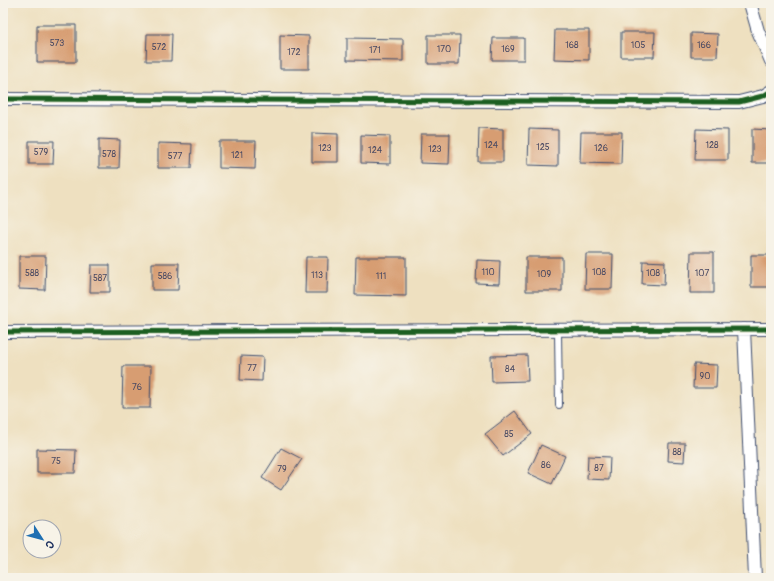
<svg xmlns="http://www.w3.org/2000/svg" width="774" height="581" viewBox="0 0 774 581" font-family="Pangolin,sans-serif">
<rect width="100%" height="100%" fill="#f7f3e8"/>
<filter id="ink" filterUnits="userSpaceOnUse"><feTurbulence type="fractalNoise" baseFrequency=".025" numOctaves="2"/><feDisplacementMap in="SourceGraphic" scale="8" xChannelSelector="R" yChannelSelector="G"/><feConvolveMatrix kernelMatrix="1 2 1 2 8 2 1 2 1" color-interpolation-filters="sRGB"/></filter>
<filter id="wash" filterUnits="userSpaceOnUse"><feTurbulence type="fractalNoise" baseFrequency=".012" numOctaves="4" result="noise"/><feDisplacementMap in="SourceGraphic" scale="16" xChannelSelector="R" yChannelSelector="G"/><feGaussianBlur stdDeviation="0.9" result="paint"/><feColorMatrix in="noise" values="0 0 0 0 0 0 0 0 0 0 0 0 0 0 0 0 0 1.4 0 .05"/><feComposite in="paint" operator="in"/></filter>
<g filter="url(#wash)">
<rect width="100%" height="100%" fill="#eee0c0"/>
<g id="blocks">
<path fill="#d79d72" d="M 37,25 L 76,25 L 76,62 L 37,62 Z
M 555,30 L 589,30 L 589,60 L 554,59 Z
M 621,32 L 655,32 L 654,57 L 621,57 Z
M 691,33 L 718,34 L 717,57 L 691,57 Z
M 147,34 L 172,34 L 171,61 L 146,61 Z
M 280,35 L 309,36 L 309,69 L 280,69 Z
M 428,35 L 460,35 L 459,64 L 428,64 Z
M 347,38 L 403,39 L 403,61 L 347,60 Z
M 493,38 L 524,38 L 524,60 L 492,60 Z
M 479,128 L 503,129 L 503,162 L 478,162 Z
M 529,129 L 558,130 L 558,166 L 528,165 Z
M 696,129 L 728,130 L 728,160 L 695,160 Z
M 752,129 L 771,130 L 771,163 L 752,163 Z
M 581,132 L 622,132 L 621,164 L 580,163 Z
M 312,133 L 338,134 L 338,162 L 312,162 Z
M 421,134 L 450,134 L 449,164 L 420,163 Z
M 361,135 L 390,136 L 390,164 L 361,163 Z
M 99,139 L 120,140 L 119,168 L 99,168 Z
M 29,141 L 54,141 L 53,164 L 29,164 Z
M 219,141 L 256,141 L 255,169 L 219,168 Z
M 158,143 L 192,144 L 191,168 L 158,168 Z
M 691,252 L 714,252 L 714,293 L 690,293 Z
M 586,254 L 613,254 L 612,289 L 585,289 Z
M 751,255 L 771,255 L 771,287 L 751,287 Z
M 19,256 L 46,256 L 45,290 L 19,289 Z
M 306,257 L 328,257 L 327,293 L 305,293 Z
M 356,257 L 406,257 L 406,296 L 355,295 Z
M 526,257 L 562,257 L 562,291 L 526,291 Z
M 477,260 L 500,261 L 499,284 L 476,283 Z
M 643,261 L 665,262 L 664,285 L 642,284 Z
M 152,263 L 179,263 L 178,290 L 152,290 Z
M 91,265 L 110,265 L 110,292 L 90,292 Z
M 527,355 L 528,381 L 492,382 L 491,356 Z
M 241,356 L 263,357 L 262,381 L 240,380 Z
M 694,364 L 717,365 L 716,388 L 693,388 Z
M 123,366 L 151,366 L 150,408 L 122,408 Z
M 515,411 L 532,434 L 503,456 L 485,434 Z
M 669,443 L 685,443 L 684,462 L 668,461 Z
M 541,445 L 565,456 L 552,484 L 528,473 Z
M 281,448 L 302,459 L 281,490 L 262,478 Z
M 37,449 L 76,450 L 75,473 L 37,473 Z
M 588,456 L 610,457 L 609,480 L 587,479 Z"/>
</g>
</g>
<g filter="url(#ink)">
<use href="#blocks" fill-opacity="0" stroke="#3b4a6d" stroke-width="1"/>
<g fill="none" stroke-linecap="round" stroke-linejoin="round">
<defs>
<path id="service" d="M 558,330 L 559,405"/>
<path id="minor" d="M 750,3 L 758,31 L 771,61
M 3,99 L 739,102 L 763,96 L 771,91
M 744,329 L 755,578
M 3,332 L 771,329"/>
</defs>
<use href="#service" stroke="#3b4a6d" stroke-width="8"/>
<use href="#minor" stroke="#3b4a6d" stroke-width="14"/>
<use href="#service" stroke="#fff" stroke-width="6"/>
<use href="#minor" stroke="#fff" stroke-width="12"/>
<defs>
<path id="cycleway" d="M 3,99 L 739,102 L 763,96 L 771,91
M 3,332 L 771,329"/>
</defs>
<use href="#cycleway" stroke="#f7f3e8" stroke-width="8"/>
<use href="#cycleway" stroke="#1b5e20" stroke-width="5"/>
</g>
</g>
<g text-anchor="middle" stroke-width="4" stroke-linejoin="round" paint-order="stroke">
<g font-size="9" fill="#4a4a63">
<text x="57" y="46">573</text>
<text x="572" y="48">168</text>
<text x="638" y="48">105</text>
<text x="704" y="48">166</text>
<text x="159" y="50">572</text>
<text x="444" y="52">170</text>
<text x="508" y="52">169</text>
<text x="375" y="53">171</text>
<text x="294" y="55">172</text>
<text x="491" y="148">124</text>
<text x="712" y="148">128</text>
<text x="543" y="150">125</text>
<text x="325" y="151">123</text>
<text x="601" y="151">126</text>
<text x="435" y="152">123</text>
<text x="375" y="153">124</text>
<text x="41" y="155">579</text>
<text x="109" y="157">578</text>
<text x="237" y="158">121</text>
<text x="175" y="159">577</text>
<text x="488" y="275">110</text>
<text x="599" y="275">108</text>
<text x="32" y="276">588</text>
<text x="653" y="276">108</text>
<text x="702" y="276">107</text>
<text x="544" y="277">109</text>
<text x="317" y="278">113</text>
<text x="165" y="279">586</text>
<text x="381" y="279">111</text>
<text x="100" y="281">587</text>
<text x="252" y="371">77</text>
<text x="510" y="372">84</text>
<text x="705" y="379">90</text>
<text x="137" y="390">76</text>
<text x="509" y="437">85</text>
<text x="677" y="455">88</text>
<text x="56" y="464">75</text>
<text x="546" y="468">86</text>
<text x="599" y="471">87</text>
<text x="282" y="472">79</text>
</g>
</g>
<rect width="774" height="581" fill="none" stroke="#f7f3e8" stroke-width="16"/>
<g transform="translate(42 539) rotate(126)"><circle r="19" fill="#f7f3e8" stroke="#9fa5b1"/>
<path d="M0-3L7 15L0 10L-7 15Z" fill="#1f6fb2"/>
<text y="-6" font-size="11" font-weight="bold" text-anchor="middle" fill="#1b2f5e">С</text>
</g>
</svg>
